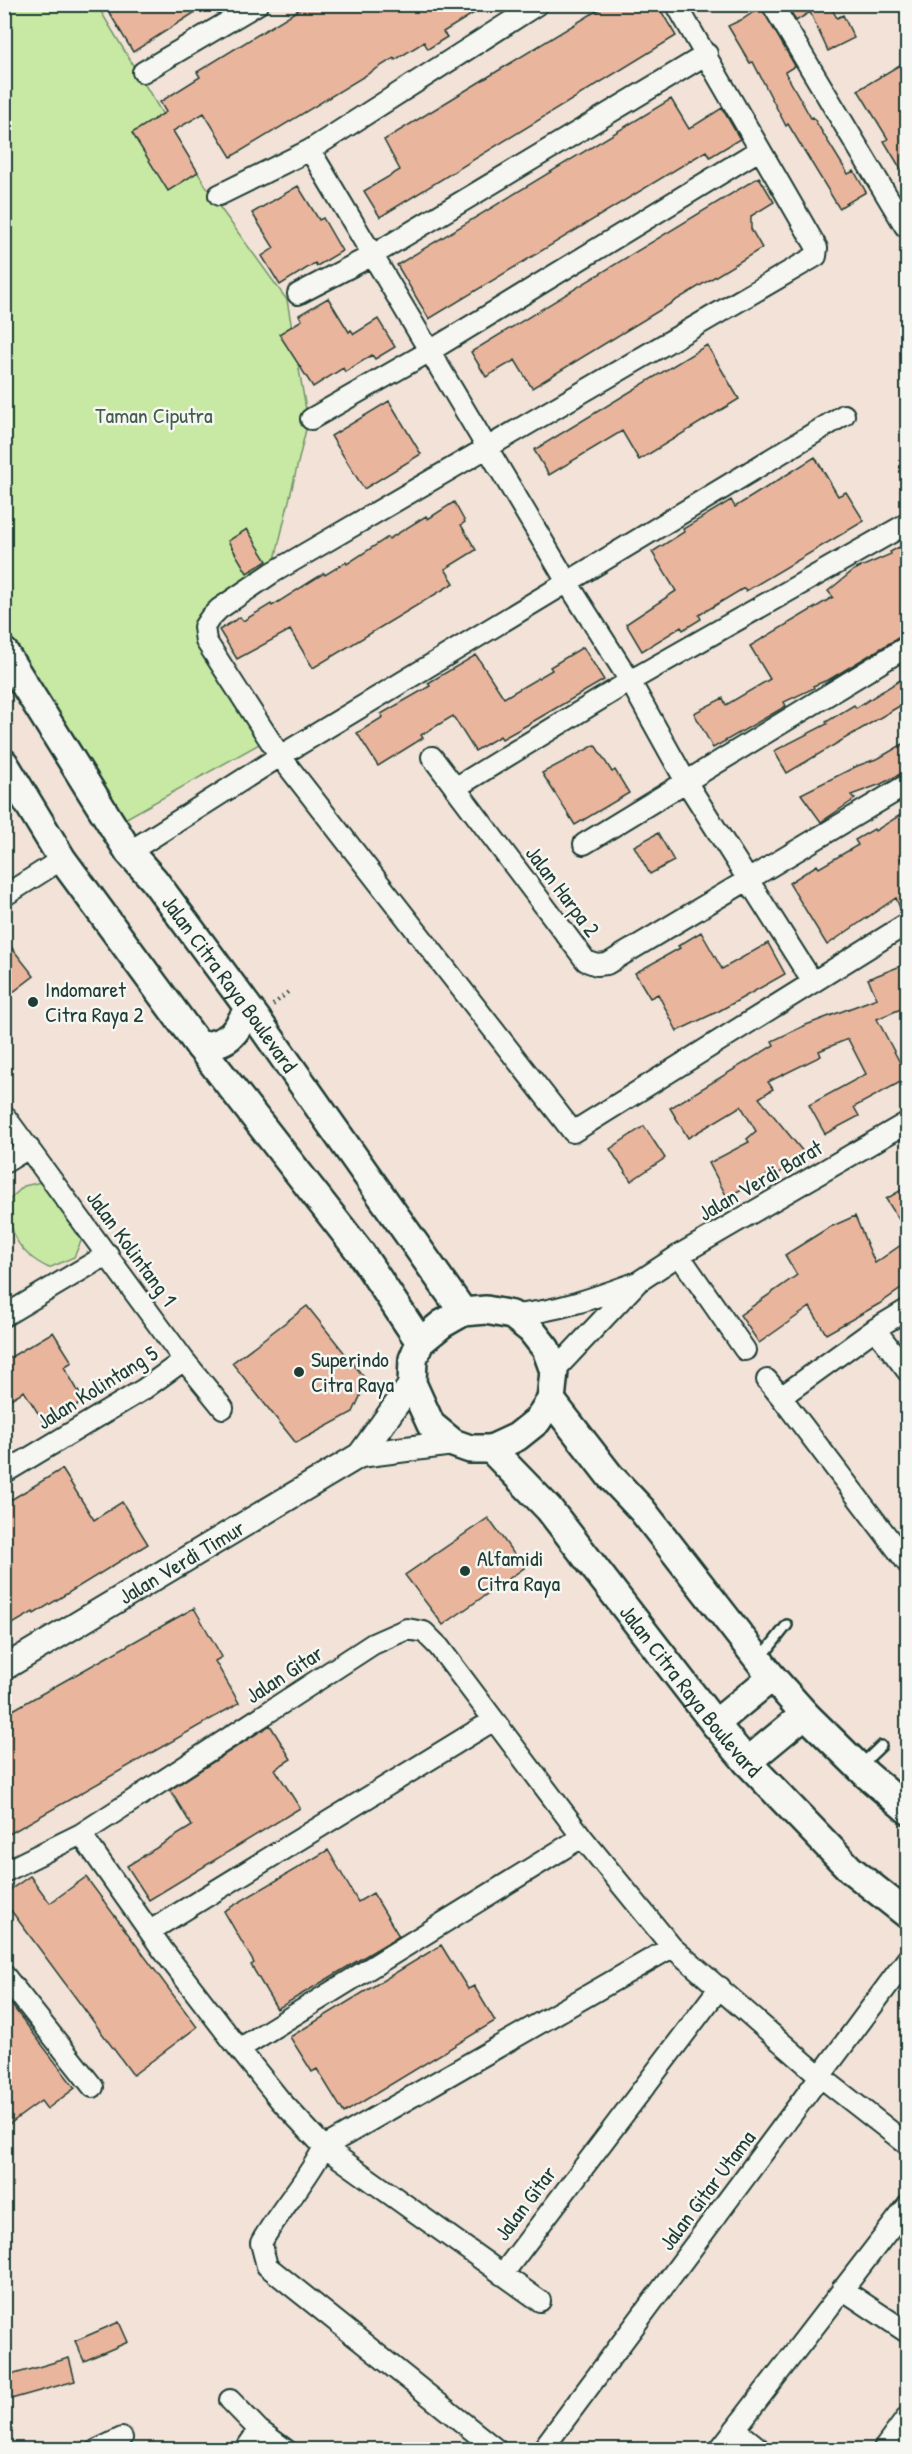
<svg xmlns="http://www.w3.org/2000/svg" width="912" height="2454" viewBox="0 0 912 2454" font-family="'Patrick Hand',sans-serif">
<rect width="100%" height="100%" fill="#f2e2d8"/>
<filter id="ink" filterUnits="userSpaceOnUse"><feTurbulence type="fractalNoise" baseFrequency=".0167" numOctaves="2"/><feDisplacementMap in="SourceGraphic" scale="12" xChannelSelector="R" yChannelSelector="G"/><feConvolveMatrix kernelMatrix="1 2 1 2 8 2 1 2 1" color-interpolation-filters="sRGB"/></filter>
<g filter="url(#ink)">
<path fill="#c7e9a3" stroke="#73936c" stroke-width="1.5" d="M 4,5 L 97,5 L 213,198 L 287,300 L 308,421 L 272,572 L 220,610 L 204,640 L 263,742 L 105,830 L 5,653 Z
M 41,1182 L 82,1239 L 74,1257 L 49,1268 C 18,1253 8,1234 10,1199 L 24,1186 Z"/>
<path fill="#eab59d" stroke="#1f3d34" stroke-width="1.5" d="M 104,4 L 208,4 L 133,52 Z
M 308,4 L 489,4 L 443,32 L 447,37 L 428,49 L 424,42 L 395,60 L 394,58 L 231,157 L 204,113 L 173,131 L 198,172 L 168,191 L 132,133 L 166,112 L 160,102 L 200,77 L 197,72 Z
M 608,4 L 657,4 L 676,36 L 380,217 L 364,191 L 400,170 L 384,140 Z
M 786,4 L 829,4 L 837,18 L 843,15 L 854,38 L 828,51 L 810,12 L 796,21 Z
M 761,7 L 795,66 L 785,72 L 811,118 L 813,117 L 848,174 L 854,171 L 866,192 L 839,208 L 788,124 L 786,126 L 753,62 L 750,63 L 728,26 L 743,19 Z
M 908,60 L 908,181 L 884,141 L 888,139 L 858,90 Z
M 671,99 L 689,129 L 722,108 L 740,139 L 710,157 L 706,151 L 429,319 L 397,265 Z
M 759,177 L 774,202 L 751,216 L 751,229 L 762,248 L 532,388 L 515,360 L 486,377 L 471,352 Z
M 298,186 L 319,220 L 323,218 L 342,251 L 317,266 L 315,263 L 280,285 L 262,256 L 274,248 L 252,213 Z
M 328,298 L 349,332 L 351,330 L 354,334 L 378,319 L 395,347 L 375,359 L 372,355 L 345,372 L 343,368 L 313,387 L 279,334 L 302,320 L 299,315 Z
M 707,345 L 739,399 L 639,460 L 622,431 L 549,475 L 534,450 Z
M 389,401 L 421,454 L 364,489 L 331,436 Z
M 815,457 L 838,496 L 846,492 L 864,521 L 746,591 L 744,588 L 699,615 L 701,619 L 683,630 L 681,627 L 642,651 L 626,624 L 676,591 L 652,552 L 684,532 L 683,529 L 731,500 L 735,507 Z
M 454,502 L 465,522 L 461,525 L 476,550 L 445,569 L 454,583 L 313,668 L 290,630 L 237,659 L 219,630 L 240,617 L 243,621 L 271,604 L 272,606 L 324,573 L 325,575 L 346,562 L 347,564 L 388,537 L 389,539 L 426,516 L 428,519 Z
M 247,529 L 267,561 L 247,573 L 228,541 Z
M 908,542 L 908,632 L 830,679 L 813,686 L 814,688 L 784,702 L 786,706 L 713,748 L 694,713 L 723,698 L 726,705 L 770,679 L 750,646 L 833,597 L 828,591 L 854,570 L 891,554 L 890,552 Z
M 583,647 L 604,680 L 527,725 L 502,739 L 500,736 L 475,751 L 453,716 L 421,735 L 423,738 L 378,766 L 357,733 L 383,717 L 381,714 L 430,686 L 428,683 L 476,655 L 504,698 L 552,670 L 550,667 Z
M 908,675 L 908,701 L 787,773 L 774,751 L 827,724 L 826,722 L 854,705 L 856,708 Z
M 908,741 L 908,770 L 881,784 L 851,795 L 855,799 L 821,822 L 801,794 L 857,766 L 879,758 Z
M 595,745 L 612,772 L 615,770 L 629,793 L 575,825 L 542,773 Z
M 908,810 L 908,850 L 899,855 L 908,875 L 908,911 L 902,913 L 896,898 L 827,945 L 789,883 L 817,865 L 819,868 L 858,845 L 855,840 L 874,829 L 875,831 Z
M 658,833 L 674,861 L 650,874 L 634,846 Z
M 701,932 L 722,969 L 768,943 L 785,974 L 719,1011 L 677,1031 L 658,994 L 650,998 L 635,973 L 680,948 L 678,946 Z
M 4,938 L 34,976 L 4,999 Z
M 908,963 L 908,1006 L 877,1019 L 908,1078 L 854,1107 L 859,1116 L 825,1134 L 809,1105 L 866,1074 L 848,1039 L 819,1051 L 821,1056 L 768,1082 L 773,1089 L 759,1098 L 804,1153 L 777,1175 L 774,1172 L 727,1197 L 709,1163 L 749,1142 L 747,1139 L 756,1131 L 741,1106 L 688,1138 L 670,1108 L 774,1045 L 772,1041 L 806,1025 L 877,998 L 868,979 Z
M 644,1126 L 665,1158 L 631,1181 L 610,1149 Z
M 908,1186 L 908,1234 L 886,1199 Z
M 855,1216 L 875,1263 L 901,1245 L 908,1255 L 908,1284 L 879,1304 L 826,1334 L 810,1307 L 759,1343 L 740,1315 L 797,1275 L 785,1255 L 828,1228 Z
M 307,1306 L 367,1381 L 353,1412 L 296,1443 L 232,1363 Z
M 53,1332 L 72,1362 L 64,1367 L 84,1401 L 45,1424 L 24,1391 L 4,1403 L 4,1361 Z
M 62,1469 L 94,1520 L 122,1502 L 148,1544 L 34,1614 L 33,1612 L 4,1629 L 4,1504 Z
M 488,1518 L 524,1568 L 443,1625 L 405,1575 Z
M 194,1608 L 222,1657 L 215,1661 L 239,1703 L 4,1837 L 4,1715 Z
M 270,1725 L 291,1759 L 275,1769 L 300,1808 L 149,1900 L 127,1866 L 192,1826 L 170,1790 Z
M 328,1850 L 358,1902 L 373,1893 L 399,1936 L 277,2009 L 251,1965 L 254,1963 L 224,1911 Z
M 30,1876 L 50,1903 L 86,1877 L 197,2027 L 133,2075 L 4,1901 L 4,1894 Z
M 441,1945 L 468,1989 L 474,1986 L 495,2021 L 344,2113 L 317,2069 L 312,2072 L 290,2037 Z
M 4,1995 L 75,2088 L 47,2109 L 41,2101 L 4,2128 Z
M 119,2322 L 128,2342 L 84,2361 L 75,2341 Z
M 69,2358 L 75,2381 L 4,2401 L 4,2377 Z"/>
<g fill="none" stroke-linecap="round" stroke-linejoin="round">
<defs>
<path id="service" d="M 761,1658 L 787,1625
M 861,1765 L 881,1746"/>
<path id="minor" d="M 676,4 L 817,248 L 816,256 L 272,573 L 219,609 L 210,618 L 204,627 L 206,641 L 280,756 L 573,1132 L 908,923
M 772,4 L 905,226
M 143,72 L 258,4
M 310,150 L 567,582 L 630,681 L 685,780 L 812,981
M 219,195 L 310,150 L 538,4
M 298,294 L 373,255 L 707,54
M 311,419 L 430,351 L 759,150
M 432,757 L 586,961 L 597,965 L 607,964 L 908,784
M 455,788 L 630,681 L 908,523
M 584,844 L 908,646
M 129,852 L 280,756 L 844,415
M 4,896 L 62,859
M 4,1115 L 184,1360 L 223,1408
M 4,1163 L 29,1148
M 679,1255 L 745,1350
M 638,1282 L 679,1255 L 908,1122
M 908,1309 L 875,1329 L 781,1397 L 908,1564
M 512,1315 C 556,1312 597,1297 638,1282 L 554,1371
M 4,1316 L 108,1254
M 875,1329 L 908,1372
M 767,1380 L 781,1397
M 4,1473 L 144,1389 L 184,1360
M 81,1834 L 162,1949 L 239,2049 L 280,2100 L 324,2147 L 540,2301
M 4,1872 L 81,1834 L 373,1644 L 407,1629 L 424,1632 L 439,1647 L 582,1837 L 672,1947 L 821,2077 L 908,2145
M 150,1931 L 494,1720
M 4,1975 L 93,2087
M 239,2049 L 582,1837
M 502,2275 L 720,1987
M 842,2289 L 908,2333
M 230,2400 L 259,2430 L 286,2450
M 735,2429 L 761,2450
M 97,2450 L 122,2438
M 245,2450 L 259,2430
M 497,2450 L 267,2266 L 261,2243 C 280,2209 307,2181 324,2147 L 672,1947
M 542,2450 L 908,1958
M 719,2450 L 908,2205
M 883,2450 L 908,2416"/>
<g id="tertiary">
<path d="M 360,1455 L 453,1443"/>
<path id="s1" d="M 4,1668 L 360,1455 L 412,1383"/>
</g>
<g id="secondary">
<path id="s2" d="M 4,652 L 129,852 L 154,880 L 256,1018 L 463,1312"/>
<path d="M 4,763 L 62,859 L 200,1047 L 360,1252 L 420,1342"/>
<path d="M 200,1047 C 230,1042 234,1036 248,1009"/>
<path d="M 486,1310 L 512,1315 L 531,1330 L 546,1349 L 554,1371 L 551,1400 L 537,1421 L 517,1437 L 491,1449 L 470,1449 L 453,1443 L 431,1425 L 412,1383 L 413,1359 L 420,1342 L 442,1324 L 463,1312 Z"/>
<path d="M 551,1400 L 610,1476 L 642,1510 L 772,1677 L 805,1714 L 867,1775 L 908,1810"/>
<path id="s3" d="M 491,1449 L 549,1509 L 715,1724 L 747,1762 L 850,1869 L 908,1915"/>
<path d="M 715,1724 L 772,1677"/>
<path d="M 747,1762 L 805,1714"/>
</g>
</defs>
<use href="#service" stroke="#1f3d34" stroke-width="14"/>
<use href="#minor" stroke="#1f3d34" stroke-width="24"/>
<use href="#tertiary" stroke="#1f3d34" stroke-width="28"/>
<use href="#secondary" stroke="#1f3d34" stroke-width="32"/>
<path stroke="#1f3d34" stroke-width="4" stroke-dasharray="1.5 4.5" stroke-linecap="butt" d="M 273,1005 L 288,992"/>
<use href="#service" stroke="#f6f6f2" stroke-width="9"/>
<use href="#minor" stroke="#f6f6f2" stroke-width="20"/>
<use href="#tertiary" stroke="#f6f6f2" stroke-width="24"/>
<use href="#secondary" stroke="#f6f6f2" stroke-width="27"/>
</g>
</g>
<g fill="#1f3d34" stroke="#f6f6f2" stroke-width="2">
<circle cx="33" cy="1002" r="6"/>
<circle cx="299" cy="1372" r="6"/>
<circle cx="465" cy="1571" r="6"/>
</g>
<g text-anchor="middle" stroke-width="5" stroke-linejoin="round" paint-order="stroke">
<g font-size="22" fill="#415f4a" stroke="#f6f6f2">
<text x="154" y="423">Taman Ciputra</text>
</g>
<g font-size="22" fill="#1f3d34" stroke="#f6f6f2">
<text transform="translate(563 891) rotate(53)" y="8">Jalan Harpa 2</text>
<text dy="8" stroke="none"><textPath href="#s2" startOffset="402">Jalan Citra Raya Boulevard</textPath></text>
<text transform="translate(760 1180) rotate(-30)" y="8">Jalan Verdi Barat</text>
<text transform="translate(132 1248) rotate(54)" y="8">Jalan Kolintang 1</text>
<text transform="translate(97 1387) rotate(-32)" y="8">Jalan Kolintang 5</text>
<text dy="8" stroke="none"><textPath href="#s1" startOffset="207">Jalan Verdi Timur</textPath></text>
<text transform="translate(284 1674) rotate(-33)" y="8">Jalan Gitar</text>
<text dy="8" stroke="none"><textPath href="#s3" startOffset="314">Jalan Citra Raya Boulevard</textPath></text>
<text transform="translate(707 2190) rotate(-53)" y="8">Jalan Gitar Utama</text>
<text transform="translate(525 2203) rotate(-53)" y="8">Jalan Gitar</text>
</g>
<g font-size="22" fill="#1f3d34" stroke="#f6f6f2" text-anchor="start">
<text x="45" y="997">Indomaret<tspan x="45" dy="25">Citra Raya 2</tspan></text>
<text x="311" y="1367">Superindo<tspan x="311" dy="25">Citra Raya</tspan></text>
<text x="477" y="1566">Alfamidi<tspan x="477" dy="25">Citra Raya</tspan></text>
</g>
</g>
<rect width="912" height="2454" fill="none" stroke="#f6f6f2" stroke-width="24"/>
<rect x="12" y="12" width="888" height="2430" fill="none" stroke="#1f3d34" stroke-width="2" filter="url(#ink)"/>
</svg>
